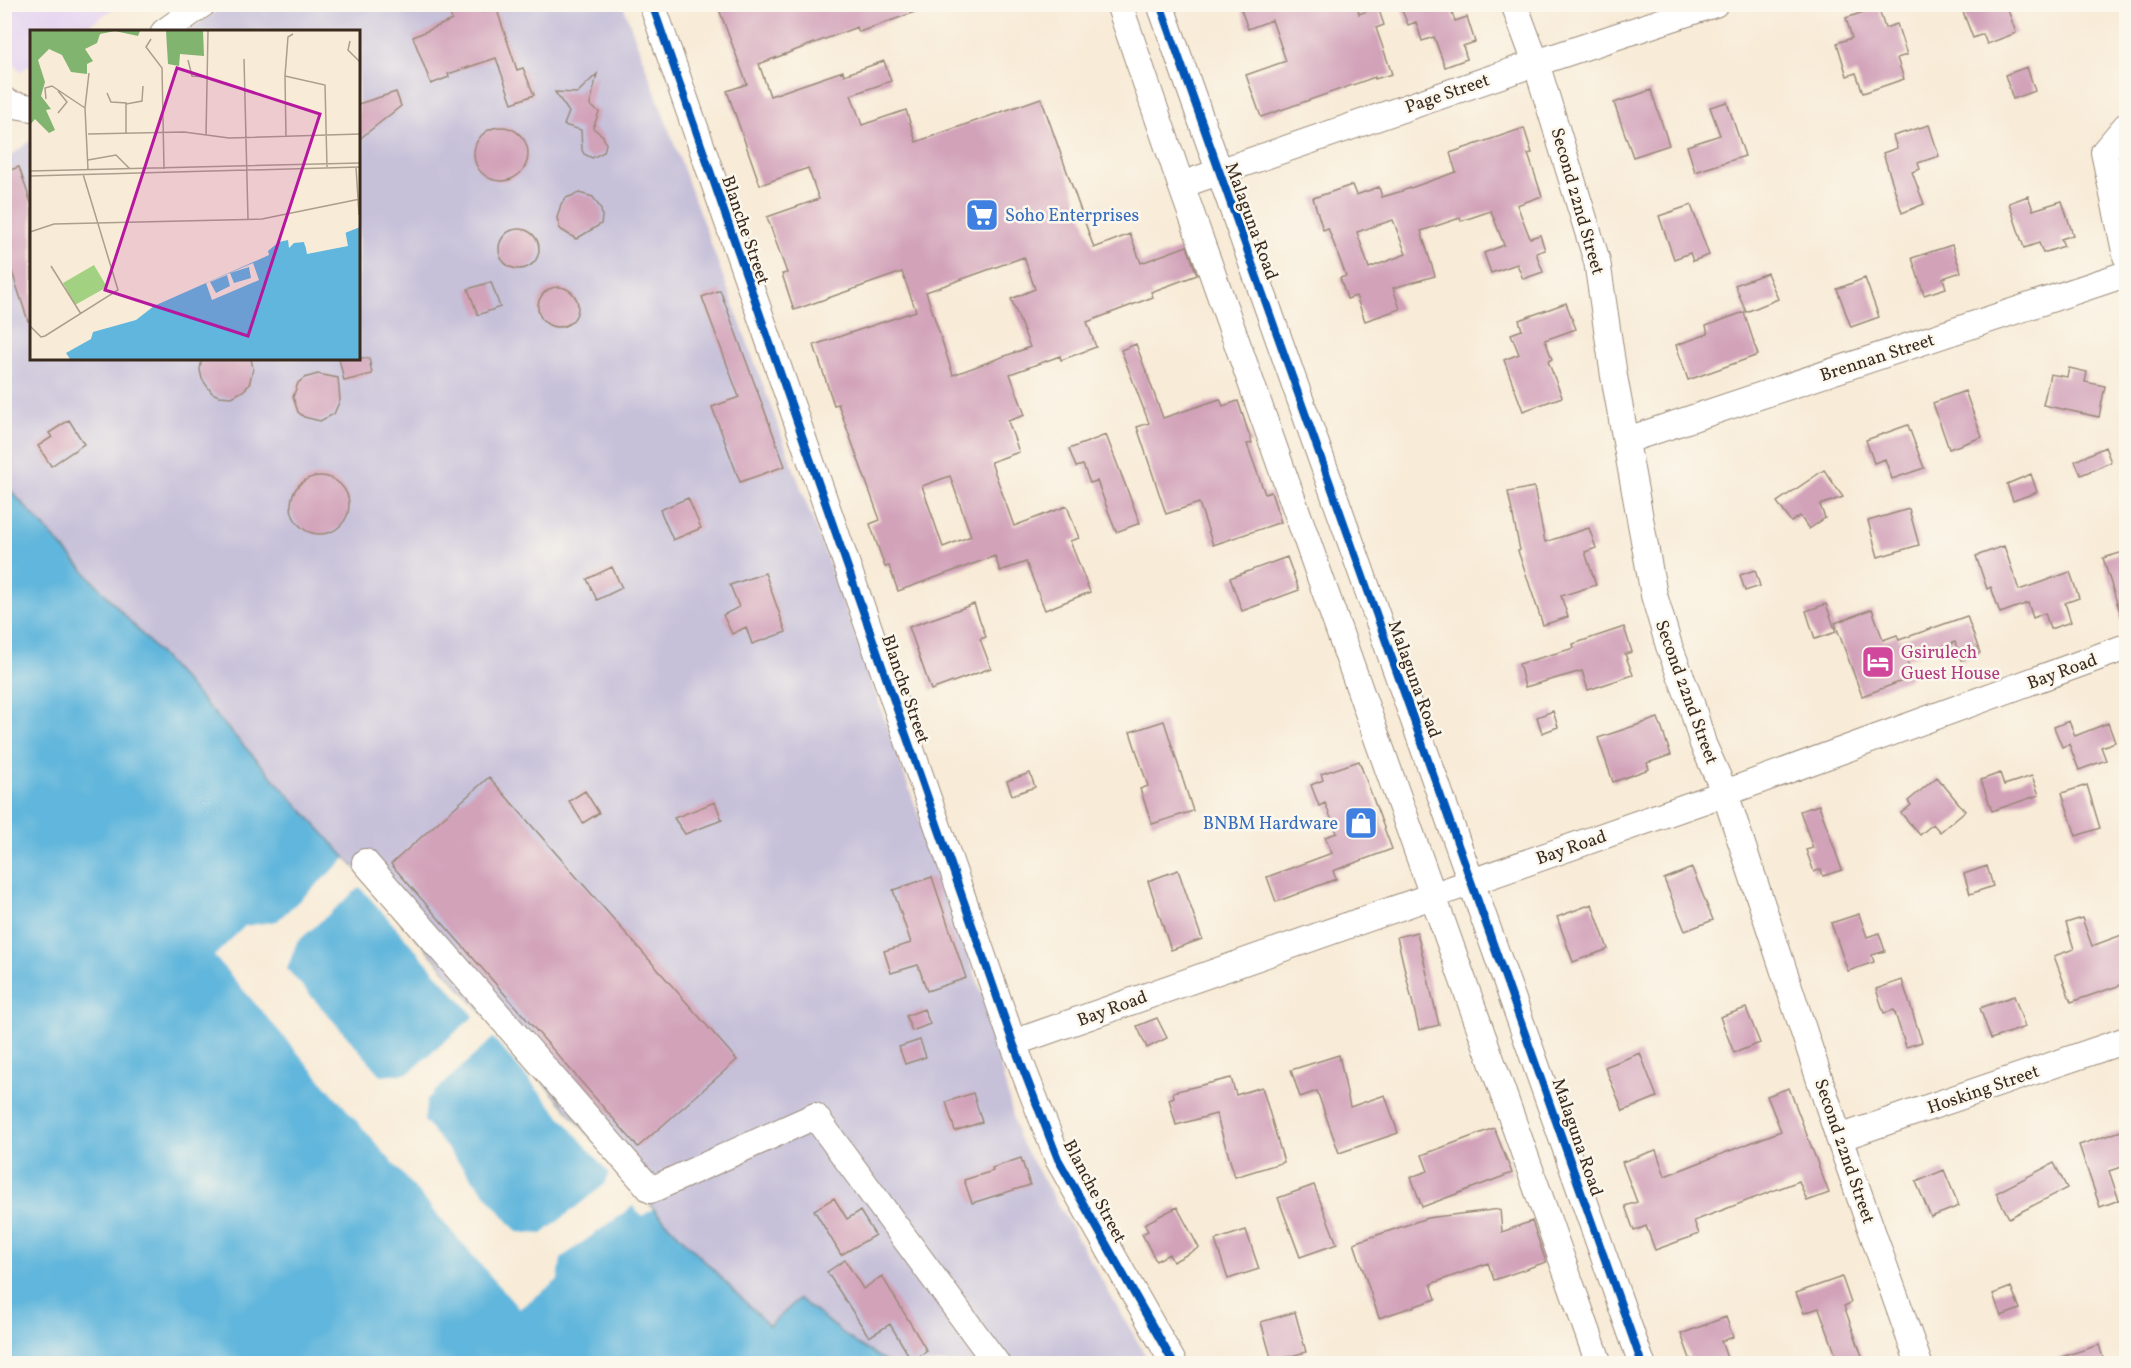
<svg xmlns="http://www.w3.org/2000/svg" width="2131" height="1368" viewBox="0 0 2131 1368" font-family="Vollkorn,serif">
<rect width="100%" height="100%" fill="#fbf7ec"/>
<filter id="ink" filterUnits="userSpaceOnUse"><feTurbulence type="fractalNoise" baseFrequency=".0167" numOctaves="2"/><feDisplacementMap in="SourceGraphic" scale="12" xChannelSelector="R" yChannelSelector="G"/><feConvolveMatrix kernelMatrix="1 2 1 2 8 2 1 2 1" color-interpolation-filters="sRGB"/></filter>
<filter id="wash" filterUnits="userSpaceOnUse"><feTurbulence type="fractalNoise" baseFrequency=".008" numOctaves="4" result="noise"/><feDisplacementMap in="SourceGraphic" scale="24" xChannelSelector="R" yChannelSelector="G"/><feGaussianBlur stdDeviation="1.35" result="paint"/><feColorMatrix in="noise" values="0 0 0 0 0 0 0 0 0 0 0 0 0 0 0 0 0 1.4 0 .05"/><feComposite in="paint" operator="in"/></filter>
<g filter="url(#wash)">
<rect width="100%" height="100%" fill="#f8ebd7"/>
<path fill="#e4d3f1" d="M 5,4 L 119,4 L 119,5 L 80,31 L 32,32 L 31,64 L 21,71 L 5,57 Z"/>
<path fill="#c6c0d9" d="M 226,5 L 623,5 L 847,613 L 984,1000 L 1018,1136 L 1150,1363 L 889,1363 L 857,1344 L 769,1326 L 653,1209 L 346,858 L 5,483 L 4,161 L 31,140 L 32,358 L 358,358 L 358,32 L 187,31 Z"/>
<path fill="#60b6dc" stroke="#4e707d" stroke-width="1.5" d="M 4,483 L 346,858 L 659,1215 L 769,1326 L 799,1299 L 857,1344 L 889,1363 L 5,1363 Z"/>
<path fill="#f8ebd7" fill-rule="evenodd" d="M 346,858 L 653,1209 L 642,1216 L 633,1206 L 561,1258 L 558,1280 L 519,1309 L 214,956 L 245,926 L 277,921 ZM 360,887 L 474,1016 L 409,1073 L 382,1076 L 287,969 L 297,942 ZM 493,1038 L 609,1173 L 605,1184 L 542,1234 L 517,1232 L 424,1121 L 427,1099 Z"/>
<g id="blocks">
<path fill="#d2a2b9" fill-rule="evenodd" d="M 467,4 L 479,4 L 482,12 L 496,7 L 517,70 L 523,68 L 534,95 L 512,103 L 496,58 L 448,74 L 449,77 L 431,84 L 413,37 L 452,20 L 449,11 Z
M 717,4 L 929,4 L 929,7 L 859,32 L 857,27 L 759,64 L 770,96 L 843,71 L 844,75 L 884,61 L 891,81 L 851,95 L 862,125 L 906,110 L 916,142 L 1041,98 L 1094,248 L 1130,234 L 1141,263 L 1187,246 L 1197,275 L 1151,292 L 1153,297 L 1087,322 L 1096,347 L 1061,360 L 1060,356 L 1010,374 L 1025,415 L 1008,421 L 1019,452 L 991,462 L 1014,526 L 1067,506 L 1079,538 L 1070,541 L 1090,592 L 1045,610 L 1026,562 L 1000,571 L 995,556 L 898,591 L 889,566 L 885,567 L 870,524 L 880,520 L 838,404 L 834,405 L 814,345 L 916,311 L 902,272 L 794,310 L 782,274 L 787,273 L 767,217 L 819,199 L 808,168 L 760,185 L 727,91 L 747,84 ZM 1024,257 L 1035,289 L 1011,299 L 1030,347 L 953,375 L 926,292 ZM 950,476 L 971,536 L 943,547 L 922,486 Z
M 1239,4 L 1357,4 L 1359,14 L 1378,7 L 1384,25 L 1376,28 L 1392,74 L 1375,79 L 1375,77 L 1261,117 L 1246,75 L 1286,61 L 1272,20 L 1248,29 Z
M 1410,4 L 1449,4 L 1455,21 L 1467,17 L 1475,42 L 1463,46 L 1467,59 L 1445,67 L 1434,37 L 1422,41 L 1416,22 L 1408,25 L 1401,8 Z
M 1960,4 L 2006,4 L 2016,33 L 1987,44 L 1983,34 L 1973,38 Z
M 1878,7 L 1885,28 L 1897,24 L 1907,55 L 1897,58 L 1904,79 L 1863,93 L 1856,73 L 1847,76 L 1837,43 L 1852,38 L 1846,18 Z
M 2027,67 L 2035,91 L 2013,99 L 2005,75 Z
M 597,74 L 590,105 L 599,112 L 593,128 L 603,136 L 606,144 L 604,152 L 592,158 L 584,154 L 582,150 L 581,130 L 564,125 L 569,112 L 555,92 L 577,93 Z
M 1651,90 L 1669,145 L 1633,157 L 1614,103 Z
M 396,92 L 401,106 L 358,140 L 358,104 Z
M 1727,102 L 1745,156 L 1695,172 L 1687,146 L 1720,135 L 1710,107 Z
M 1929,125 L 1939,156 L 1918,163 L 1920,169 L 1912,172 L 1924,204 L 1902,213 L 1883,153 L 1897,148 L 1893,136 Z
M474 154a27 27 0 1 1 54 0a27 27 0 1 1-54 0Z
M 1524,128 L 1532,153 L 1528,154 L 1542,196 L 1517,205 L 1530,238 L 1540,235 L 1545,250 L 1536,253 L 1543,272 L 1523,279 L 1517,264 L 1491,273 L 1484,253 L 1504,245 L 1491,211 L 1461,221 L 1460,218 L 1421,231 L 1435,276 L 1393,288 L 1400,309 L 1365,321 L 1356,296 L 1347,299 L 1340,278 L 1346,276 L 1328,228 L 1323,230 L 1313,198 L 1352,185 L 1356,195 L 1379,187 L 1382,197 L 1399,192 L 1456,172 L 1450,153 ZM 1393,220 L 1406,254 L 1369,268 L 1357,232 Z
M 19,167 L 32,206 L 32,320 L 28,321 L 4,247 L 4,172 Z
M 579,193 L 593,197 L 601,209 L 602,217 L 601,224 L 576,239 L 560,229 L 557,218 L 561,204 L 566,198 Z
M 2028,196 L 2033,210 L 2062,201 L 2073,235 L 2061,239 L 2064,246 L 2043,253 L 2039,243 L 2024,248 L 2009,203 Z
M 1691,205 L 1709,255 L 1693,261 L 1690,253 L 1674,259 L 1659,216 Z
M499 249a20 20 0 1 1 40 0a20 20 0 1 1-40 0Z
M 1952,245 L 1961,272 L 1943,278 L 1946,288 L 1924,295 L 1912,258 Z
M 1767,273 L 1778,299 L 1746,312 L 1735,285 Z
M 1865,278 L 1879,317 L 1851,327 L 1837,289 Z
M 491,282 L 500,307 L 478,315 L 468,289 Z
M538 307a20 20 0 1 1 40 0a20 20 0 1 1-40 0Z
M 720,290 L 785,466 L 740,482 L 712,407 L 739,397 L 702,297 Z
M 1566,303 L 1576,329 L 1545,340 L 1552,359 L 1548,361 L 1562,397 L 1523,411 L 1504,360 L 1519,354 L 1511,334 L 1522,330 L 1519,320 Z
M 1744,312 L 1758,355 L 1688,380 L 1676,345 L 1708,334 L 1706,326 Z
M 1136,344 L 1163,418 L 1220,399 L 1223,406 L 1238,401 L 1252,443 L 1247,444 L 1265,494 L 1271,492 L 1281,522 L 1213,545 L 1199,503 L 1166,514 L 1137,427 L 1149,423 L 1121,350 Z
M 202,358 L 251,358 L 253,369 L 249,385 L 243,391 L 232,397 L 219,396 L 212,393 L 202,379 L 200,370 Z
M 339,358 L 369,358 L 372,374 L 344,381 Z
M 2069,368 L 2087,372 L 2085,382 L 2105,386 L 2099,417 L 2043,405 L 2050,374 L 2067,377 Z
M 318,374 L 338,378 L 340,400 L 334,414 L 320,421 L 304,417 L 298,412 L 293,397 L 298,383 L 304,378 Z
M 1965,391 L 1982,437 L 1949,449 L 1933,403 Z
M 69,420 L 84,444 L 51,466 L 38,446 L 52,437 L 49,433 Z
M 1908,425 L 1924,468 L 1892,479 L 1885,459 L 1874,463 L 1866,440 Z
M 1106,435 L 1140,523 L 1116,532 L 1097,481 L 1090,483 L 1083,465 L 1076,467 L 1069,449 Z
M 2105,447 L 2111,462 L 2081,475 L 2075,461 Z
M 1824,470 L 1843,497 L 1820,505 L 1825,518 L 1809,529 L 1800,516 L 1791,522 L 1777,502 Z
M 2031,474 L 2037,492 L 2013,501 L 2007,484 Z
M291 505a29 29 0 1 1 58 0a29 29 0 1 1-58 0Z
M 1534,487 L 1545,542 L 1589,528 L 1596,548 L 1585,552 L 1596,585 L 1561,596 L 1568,617 L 1543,625 L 1518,551 L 1520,550 L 1508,492 Z
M 688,498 L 701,528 L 673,540 L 660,510 Z
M 1909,509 L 1919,545 L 1878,557 L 1868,521 Z
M 2004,546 L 2019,590 L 2070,572 L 2079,598 L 2065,603 L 2071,622 L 2050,629 L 2045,613 L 2033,618 L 2028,603 L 2000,613 L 1991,587 L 1987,589 L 1976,556 Z
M 2127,551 L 2127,622 L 2123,622 L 2103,558 Z
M 1287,557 L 1299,590 L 1242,611 L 1230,578 Z
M 612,567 L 622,588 L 597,600 L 587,579 Z
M 1755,570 L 1760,586 L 1745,591 L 1740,575 Z
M 765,573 L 786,632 L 752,644 L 746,627 L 732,634 L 723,615 L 739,607 L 730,585 Z
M 974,604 L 986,637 L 980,639 L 991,668 L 931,690 L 909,627 Z
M 1826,604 L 1836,632 L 1815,639 L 1806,611 Z
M 1872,609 L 1883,640 L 1897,635 L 1899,640 L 1967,616 L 1980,653 L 1961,660 L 1955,642 L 1906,659 L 1913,677 L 1862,696 L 1835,623 Z
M 1624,627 L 1632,652 L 1625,654 L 1633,675 L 1588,690 L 1582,671 L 1525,687 L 1519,664 L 1574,648 L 1573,644 Z
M 1553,711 L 1558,727 L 1542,733 L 1537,717 Z
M 1658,718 L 1671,755 L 1647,763 L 1649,769 L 1613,782 L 1598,738 Z
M 1164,721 L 1193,811 L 1152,824 L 1140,789 L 1148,786 L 1130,732 Z
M 2069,721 L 2075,736 L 2108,723 L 2115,742 L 2101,747 L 2106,760 L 2079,770 L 2069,744 L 2062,747 L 2054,727 Z
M 1359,761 L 1392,849 L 1333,871 L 1336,879 L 1276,902 L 1267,877 L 1332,853 L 1325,837 L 1337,833 L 1325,803 L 1319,806 L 1311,785 L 1323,780 L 1321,774 Z
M 1030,773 L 1035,787 L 1012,795 L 1007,781 Z
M 2000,773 L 2004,785 L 2032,776 L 2039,795 L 1992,811 L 1981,780 Z
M 489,777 L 737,1060 L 638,1147 L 391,864 Z
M 1937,777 L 1965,811 L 1940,832 L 1933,824 L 1920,835 L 1901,813 L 1911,805 L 1908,801 Z
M 2087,785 L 2100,828 L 2076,836 L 2062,793 Z
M 585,791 L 599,813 L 583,823 L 569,801 Z
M 715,802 L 722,820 L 685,834 L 674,818 Z
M 1819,805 L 1842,870 L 1823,876 L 1821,869 L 1814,872 L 1806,850 L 1813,848 L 1800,811 Z
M 1987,866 L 1993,886 L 1970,894 L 1964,874 Z
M 1692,868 L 1713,920 L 1685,931 L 1664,879 Z
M 1178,870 L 1202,939 L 1171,950 L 1148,881 Z
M 932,877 L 966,978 L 927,991 L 918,965 L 891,973 L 884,951 L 911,943 L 893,890 Z
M 1592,904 L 1608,949 L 1573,962 L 1557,917 Z
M 1859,914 L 1867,937 L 1879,933 L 1885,951 L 1872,955 L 1874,962 L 1848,971 L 1831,923 Z
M 2082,918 L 2092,946 L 2127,933 L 2127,983 L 2071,1002 L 2054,956 L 2074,949 L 2066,923 Z
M 1417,932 L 1439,1025 L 1419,1030 L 1397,937 Z
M 1902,980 L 1922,1042 L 1906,1047 L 1894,1010 L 1884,1013 L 1876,989 Z
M 2014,996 L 2025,1027 L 1991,1039 L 1980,1008 Z
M 1746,1008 L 1760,1043 L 1734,1053 L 1720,1017 Z
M 924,1009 L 930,1024 L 912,1031 L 906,1016 Z
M 1157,1018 L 1167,1038 L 1147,1048 L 1137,1026 Z
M 920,1040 L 926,1057 L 905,1064 L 899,1047 Z
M 1640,1053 L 1657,1097 L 1623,1111 L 1605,1067 Z
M 1339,1055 L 1350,1107 L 1385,1095 L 1398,1133 L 1339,1153 L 1317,1091 L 1300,1097 L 1291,1070 Z
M 1231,1078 L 1236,1095 L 1262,1087 L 1284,1162 L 1235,1177 L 1216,1114 L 1176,1125 L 1169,1099 L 1174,1097 L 1173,1092 Z
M 1789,1088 L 1829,1193 L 1807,1201 L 1799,1181 L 1694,1221 L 1699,1234 L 1655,1250 L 1646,1226 L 1634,1231 L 1625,1206 L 1637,1202 L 1622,1162 L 1656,1150 L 1665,1176 L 1781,1131 L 1767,1096 Z
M 973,1093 L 982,1122 L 955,1131 L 946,1102 Z
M 1494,1128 L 1512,1173 L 1422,1207 L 1411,1177 L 1428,1171 L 1422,1155 Z
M 2127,1129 L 2127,1165 L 2109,1171 L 2119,1200 L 2100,1207 L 2079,1145 Z
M 1021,1158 L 1030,1185 L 972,1203 L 964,1180 L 993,1171 L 992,1168 Z
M 2054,1163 L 2067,1188 L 2009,1218 L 1996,1193 Z
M 1944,1170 L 1959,1206 L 1931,1217 L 1916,1182 Z
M 1314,1185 L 1337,1244 L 1300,1257 L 1278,1198 Z
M 834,1198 L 847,1219 L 860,1211 L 875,1235 L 841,1255 L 814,1210 Z
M 1177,1207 L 1199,1248 L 1173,1262 L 1169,1254 L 1156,1261 L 1142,1234 L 1148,1231 L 1144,1224 Z
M 1500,1209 L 1502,1232 L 1532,1221 L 1546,1262 L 1494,1280 L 1488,1263 L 1431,1284 L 1436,1299 L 1379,1318 L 1354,1243 L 1427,1218 Z
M 1246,1230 L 1259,1269 L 1228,1279 L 1215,1240 Z
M 845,1260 L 863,1289 L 882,1276 L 927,1351 L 912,1361 L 890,1324 L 869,1337 L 827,1272 Z
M 1842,1277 L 1851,1303 L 1844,1306 L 1865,1364 L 1839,1364 L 1819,1308 L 1804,1313 L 1796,1293 Z
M 2011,1287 L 2020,1309 L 2001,1316 L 1993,1294 Z
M 1295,1312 L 1306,1352 L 1272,1361 L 1261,1322 Z
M 1726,1317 L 1733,1337 L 1721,1341 L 1729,1364 L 1692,1364 L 1681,1334 Z
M 2099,1345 L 2105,1364 L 2053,1364 L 2052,1360 Z"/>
</g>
</g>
<g filter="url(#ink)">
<use href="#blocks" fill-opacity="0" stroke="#9a8a7a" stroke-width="1.5"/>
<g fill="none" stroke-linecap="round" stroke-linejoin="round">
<defs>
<path id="minor" d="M 652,4 L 1013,1043 L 1058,1159 L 1174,1364
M 1119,4 L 1181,185 L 1599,1364
M 1160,4 L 1642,1364
M 1514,4 L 1536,63 L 1597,261 L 1614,376 L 1654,595 L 1669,646 L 1691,703 L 1703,744 L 1725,793 L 1839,1138 L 1919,1364
M 164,32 L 203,4
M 4,100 L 9,104 L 32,108
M 2126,126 L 2104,152 L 2126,256
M 1181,185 L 1536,63 L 1715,4
M 1627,440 L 2126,274
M 365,862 L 651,1190 L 815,1116 L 997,1364
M 1013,1043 L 1725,793 L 2126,647
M 1839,1138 L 2126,1040"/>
</defs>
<use href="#minor" stroke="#9a8a7a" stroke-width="28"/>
<use href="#minor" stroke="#fff" stroke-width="26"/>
<defs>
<path id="cycleway" d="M 652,4 L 1013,1043 L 1058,1159 L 1174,1364
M 1160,4 L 1642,1364"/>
</defs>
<use href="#cycleway" stroke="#fbf7ec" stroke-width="11"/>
<use href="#cycleway" stroke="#0057b8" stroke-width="8"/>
</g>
</g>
<defs>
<symbol id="supermarket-square" viewBox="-11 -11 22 22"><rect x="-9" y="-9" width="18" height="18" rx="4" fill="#3f7fe0" stroke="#fbf7ec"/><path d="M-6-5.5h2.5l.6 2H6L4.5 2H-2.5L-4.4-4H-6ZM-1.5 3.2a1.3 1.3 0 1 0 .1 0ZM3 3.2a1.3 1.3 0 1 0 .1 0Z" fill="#fff"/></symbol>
<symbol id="hotel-square" viewBox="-11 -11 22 22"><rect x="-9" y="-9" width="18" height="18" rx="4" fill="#d1479c" stroke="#fbf7ec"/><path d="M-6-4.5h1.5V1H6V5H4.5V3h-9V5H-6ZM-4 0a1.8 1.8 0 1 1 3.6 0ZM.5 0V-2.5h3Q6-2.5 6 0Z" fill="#fff"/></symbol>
<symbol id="shop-square" viewBox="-11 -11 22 22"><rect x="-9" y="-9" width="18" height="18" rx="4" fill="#3f7fe0" stroke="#fbf7ec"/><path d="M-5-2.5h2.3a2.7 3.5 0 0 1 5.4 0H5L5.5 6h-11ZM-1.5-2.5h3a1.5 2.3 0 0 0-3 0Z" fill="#fff"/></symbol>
</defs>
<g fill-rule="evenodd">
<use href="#supermarket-square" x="963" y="196" width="38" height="38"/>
<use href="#hotel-square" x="1859" y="643" width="38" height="38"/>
<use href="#shop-square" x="1342" y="804" width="38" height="38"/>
</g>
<g text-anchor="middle" stroke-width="5" stroke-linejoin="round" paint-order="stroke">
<g font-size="18" fill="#3b2a1e" stroke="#fbf7ec">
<text transform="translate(1447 93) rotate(-19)" y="6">Page Street</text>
<text transform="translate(1578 201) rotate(74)" y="6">Second 22nd Street</text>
<text transform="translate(1252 221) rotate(70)" y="6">Malaguna Road</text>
<text transform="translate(746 230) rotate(71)" y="6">Blanche Street</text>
<text transform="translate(1877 357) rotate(-18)" y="6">Brennan Street</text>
<text transform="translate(2062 671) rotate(-20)" y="6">Bay Road</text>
<text transform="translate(1415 679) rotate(70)" y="6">Malaguna Road</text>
<text transform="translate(906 689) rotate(71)" y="6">Blanche Street</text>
<text transform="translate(1687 692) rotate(70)" y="6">Second 22nd Street</text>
<text transform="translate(1571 847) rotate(-19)" y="6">Bay Road</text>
<text transform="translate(1112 1008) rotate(-20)" y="6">Bay Road</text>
<text transform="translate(1983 1089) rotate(-19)" y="6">Hosking Street</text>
<text transform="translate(1578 1137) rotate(71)" y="6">Malaguna Road</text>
<text transform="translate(1845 1151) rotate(71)" y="6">Second 22nd Street</text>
<text transform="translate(1095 1191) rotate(62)" y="6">Blanche Street</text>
</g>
<g font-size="18" fill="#366cbe" stroke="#fbf7ec" text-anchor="start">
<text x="1005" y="221">Soho Enterprises</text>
<text x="1338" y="829" text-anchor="end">BNBM Hardware</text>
</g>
<g font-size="18" fill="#b23c85" stroke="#fbf7ec" text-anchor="start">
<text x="1901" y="658">Gsirulech<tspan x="1901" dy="21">Guest House</tspan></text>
</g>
</g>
<g transform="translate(30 30)">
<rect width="330" height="330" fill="#f8ebd7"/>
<path d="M 64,235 L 77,257 L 45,275 L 33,253 Z" fill="#a2d281"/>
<path d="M 0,1 L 110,1 L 108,6 L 85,1 L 70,4 L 67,13 L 55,19 L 63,31 L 57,34 L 57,44 L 41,42 L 32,25 L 19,19 L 8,30 L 15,52 L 11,66 L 21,79 L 16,80 L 25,100 L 19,103 L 5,89 L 0,95 ZM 136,1 L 173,1 L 174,26 L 150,24 L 149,36 L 138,34 Z" fill="#81b46f"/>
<path d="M 330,197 L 330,329 L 40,329 L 36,323 L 61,309 L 63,302 L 106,290 L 124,276 L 239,225 L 238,221 L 249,212 L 258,210 L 259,218 L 264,213 L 274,212 L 275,216 L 316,208 L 315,203 Z" fill="#60b6dc"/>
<path d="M 315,200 L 318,216 L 277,224 L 274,209 L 277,213 L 313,206 ZM 223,233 L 229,250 L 182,270 L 176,253 ZM 219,237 L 221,248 L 204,253 L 200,243 ZM 197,245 L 200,256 L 186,263 L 180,252 Z" fill="#f8ebd7" fill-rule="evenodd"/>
<path fill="none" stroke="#ac9e8d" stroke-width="1.5" d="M 121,9 L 116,17 L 132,38 L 134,139M 320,11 L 318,20 L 330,32M 214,29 L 218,189M 158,30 L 162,46 L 176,47M 255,46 L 295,55 L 297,137M 77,63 L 81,72 L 97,73M 16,69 L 15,58 L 22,56 L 55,78M 28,83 L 37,72 L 28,61M 96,103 L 96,74 L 112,71 L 113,56M 58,104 L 154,102 L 199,108 L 330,104M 176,105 L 178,1M 256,107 L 255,46 L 258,7 L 263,4M 58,130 L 86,125 L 100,139M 326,137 L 329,185M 58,140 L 55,78 L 59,43M 0,141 L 330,133M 0,146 L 330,137M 0,202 L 24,194 L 232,189 L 330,169M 21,236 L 51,284M 0,296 L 11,307 L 15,306 L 88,260 L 53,144"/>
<path fill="#b5179e" fill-opacity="0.15" stroke="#b5179e" stroke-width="3" d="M 147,38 L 290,84 L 218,306 L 75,260 Z"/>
<rect width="330" height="330" fill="none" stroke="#3b2a1e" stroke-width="3"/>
</g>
<rect width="2131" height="1368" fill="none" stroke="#fbf7ec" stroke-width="24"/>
</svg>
